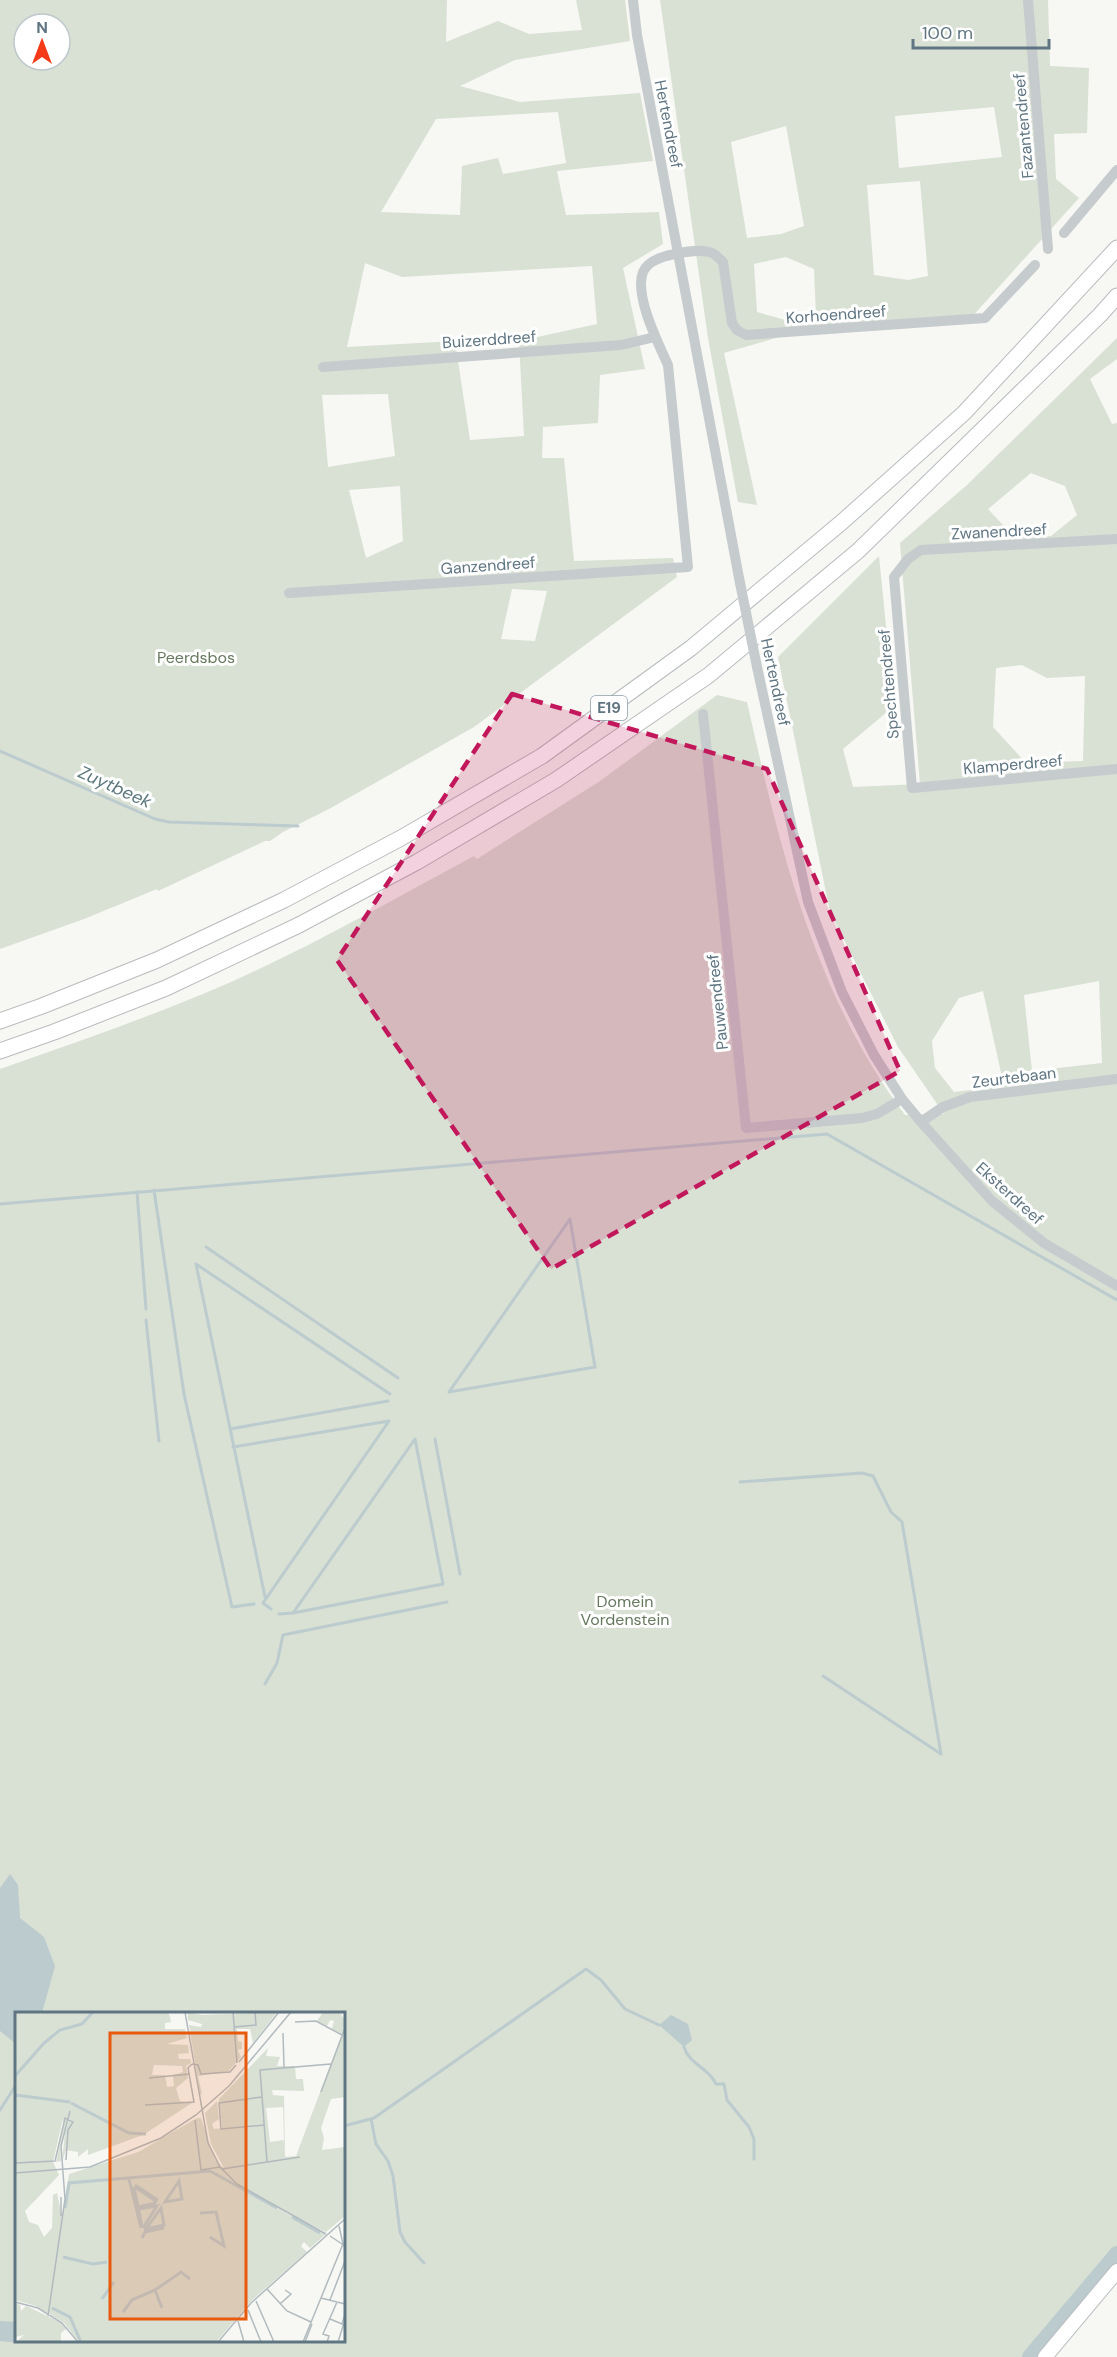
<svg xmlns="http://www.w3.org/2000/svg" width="1117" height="2357" viewBox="0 0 1117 2357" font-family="'DM Sans',sans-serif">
<rect width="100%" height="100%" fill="#f7f7f3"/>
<path fill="#d9e0d4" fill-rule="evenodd" d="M 0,0 L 447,0 L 446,42 L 498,21 L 529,34 L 582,30 L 576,0 L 625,0 L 630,41 L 515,60 L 460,86 L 520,102 L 640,93 L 653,161 L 557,171 L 566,215 L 659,212 L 663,244 L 623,268 L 645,369 L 600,375 L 598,423 L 543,427 L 542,458 L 564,458 L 574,561 L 673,558 L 677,577 L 474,727 L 329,809 L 283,832 L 270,841 L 265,841 L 158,891 L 157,889 L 84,919 L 0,949 ZM 24,24 L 60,24 L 60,60 L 24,60 ZM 558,112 L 566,163 L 503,174 L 498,158 L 462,166 L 460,215 L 381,212 L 436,119 ZM 365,263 L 402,277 L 592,266 L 597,324 L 519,341 L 524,436 L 470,440 L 455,341 L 347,347 ZM 388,394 L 395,456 L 328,467 L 322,395 ZM 400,486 L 403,541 L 366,558 L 349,490 ZM 512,589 L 547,591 L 535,641 L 501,639 Z
M 660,0 L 1048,0 L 1050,66 L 1089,68 L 1087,133 L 1054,134 L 1056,179 L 1079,198 L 969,320 L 790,334 L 724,353 L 757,505 L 738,502 L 708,338 ZM 994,107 L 1002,157 L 899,168 L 895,116 ZM 786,126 L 804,226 L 781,234 L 747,238 L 731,142 ZM 920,181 L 928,276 L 908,280 L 874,275 L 867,185 ZM 786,257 L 814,269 L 816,315 L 789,321 L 757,312 L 754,264 Z
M 1117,338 L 1117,359 L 1090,379 L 1112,424 L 1117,423 L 1117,2260 L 1034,2357 L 0,2357 L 0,1069 C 78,1042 155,1015 231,982 C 314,945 394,899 474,856 L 477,859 L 600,781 L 717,695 L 747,702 C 779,845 815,996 905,1115 L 944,1114 L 898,1047 L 830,912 L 778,657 L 879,556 L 894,706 L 843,749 L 853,787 L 920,784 L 900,543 L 967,485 ZM 1031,473 L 1065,486 L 1077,515 L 1051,536 L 1014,537 L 988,509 ZM 1022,665 L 1047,678 L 1085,676 L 1083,761 L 1026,763 L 993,727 L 996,668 ZM 1099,981 L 1102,1063 L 1032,1071 L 1024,995 ZM 983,991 L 1004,1086 L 954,1092 L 935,1068 L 932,1041 L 959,998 ZM 16,2014 L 344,2014 L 344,2340 L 16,2340 Z"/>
<path fill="#bccbce" d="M 10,1874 L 18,1885 L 20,1918 L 44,1937 L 55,1966 L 42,2013 L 16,2014 L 16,2044 L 0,2031 L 0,1888 Z
M 671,2015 L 688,2024 L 692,2040 L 684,2047 L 659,2025 Z
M 0,2321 L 16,2322 L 16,2340 L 36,2341 L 20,2343 L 0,2341 Z"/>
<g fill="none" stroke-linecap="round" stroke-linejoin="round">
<path stroke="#bccbce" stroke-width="3" d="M 0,751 L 155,819 L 169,822 L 298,826
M 154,1190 L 184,1394 L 232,1607 L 254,1604
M 137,1192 L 146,1309
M 0,1204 L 827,1134 L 1117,1300
M 570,1219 L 595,1367 L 449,1392 Z
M 206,1247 L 398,1378
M 196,1264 L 265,1597
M 196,1264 L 390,1394
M 146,1320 L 159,1441
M 230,1429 L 388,1401
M 435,1439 L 460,1574
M 233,1447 L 389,1421 L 263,1603 L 271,1609
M 740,1482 L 862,1473 L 873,1476 L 891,1512 L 902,1522 L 941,1754 L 823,1676
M 279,1614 L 293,1613 L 443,1584 L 415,1439 L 293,1613
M 265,1684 L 277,1663 L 283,1635 L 447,1602
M 684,2047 C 689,2064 709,2068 716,2084 L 724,2084 L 727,2100 L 749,2127 L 754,2139 L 754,2159
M 0,2110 L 16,2085
M 371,2119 L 376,2144 L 388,2161 L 393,2176 L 400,2232 L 405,2242 L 424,2263
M 344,2126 L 374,2118 L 586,1969 L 601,1980 L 625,2009 L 659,2025"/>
<path stroke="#bccbce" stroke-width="16" d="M 1030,2357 L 1117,2254"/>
<defs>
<path id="major" d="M 1045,2357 L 1117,2271"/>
<path id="highway" d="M 0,1021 L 42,1006 L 157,960 L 284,900 L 401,838 L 542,756 L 691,648 L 842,522 L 964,413 L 1117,248
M 0,1051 L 54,1032 L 166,988 L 299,925 L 417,862 L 556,780 L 709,675 L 858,551 L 1100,315 L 1117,296"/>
</defs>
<use href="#major" stroke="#b9bec1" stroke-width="16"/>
<use href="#highway" stroke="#b8bcbf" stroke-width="17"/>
<path stroke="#c6cbce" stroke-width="10" d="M 633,0 L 637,35 L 740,583
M 1028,0 L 1048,249
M 1064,233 L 1117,170
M 323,367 L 621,345 L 655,337
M 1117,539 L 921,550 L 908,559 L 894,577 L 912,788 L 1117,769
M 289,593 L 688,567 L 668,365 C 658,343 634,295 643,272 C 648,260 664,256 675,254 C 684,252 703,249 712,253 C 716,255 720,259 723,262 L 732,323 L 737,330 L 746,335 L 985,318 L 1035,265
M 757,667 L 808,902 L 842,992 L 874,1055 L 902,1099 L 921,1122 L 992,1201 L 1044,1243 L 1117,1286
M 703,714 L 746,1128 L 862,1118 L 877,1114 L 902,1099
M 921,1122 L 943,1107 L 970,1097 L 1117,1079"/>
<use href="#major" stroke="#fff" stroke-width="14"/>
<use href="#highway" stroke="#fff" stroke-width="15"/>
<path stroke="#c6cbce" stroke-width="10" d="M 740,583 L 757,667"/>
</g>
<path fill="#c2185b" fill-opacity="0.2" stroke="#c2185b" stroke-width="4.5" stroke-dasharray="12 8" stroke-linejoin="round" d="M 512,694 L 767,769 L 900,1071 L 551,1269 L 337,960 Z"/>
<g text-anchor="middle" stroke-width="6" stroke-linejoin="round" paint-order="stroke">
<rect fill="#fff" stroke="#8f9ea8" stroke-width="1.5" x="591" y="696" width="36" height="24" rx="4.5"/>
<g font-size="15" font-weight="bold" fill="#5f7582">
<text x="609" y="713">E19</text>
</g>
<g font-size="16" fill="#5f7582" stroke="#fff">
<text transform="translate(669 124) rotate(79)" y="6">Hertendreef</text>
<text transform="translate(1023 126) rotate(-95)" y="6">Fazantendreef</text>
<text transform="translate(836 314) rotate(-4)" y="6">Korhoendreef</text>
<text transform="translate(489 339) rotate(-4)" y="6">Buizerddreef</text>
<text transform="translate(999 531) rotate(-3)" y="6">Zwanendreef</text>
<text transform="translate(488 565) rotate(-4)" y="6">Ganzendreef</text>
<text transform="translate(776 682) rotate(78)" y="6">Hertendreef</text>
<text transform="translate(888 684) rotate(-95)" y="6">Spechtendreef</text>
<text transform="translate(1013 764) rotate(-5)" y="6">Klamperdreef</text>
<text transform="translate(717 1002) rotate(-96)" y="6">Pauwendreef</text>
<text transform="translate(1014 1077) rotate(-7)" y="6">Zeurtebaan</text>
<text transform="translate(1010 1193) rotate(42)" y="6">Eksterdreef</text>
</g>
<g font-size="16" fill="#66795f" stroke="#fff">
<text x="196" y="663">Peerdsbos</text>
<text x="625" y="1607">Domein<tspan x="625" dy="18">Vordenstein</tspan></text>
</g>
<g font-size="18" font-style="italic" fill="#5a767d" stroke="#fff">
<text transform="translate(115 787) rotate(24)" y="6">Zuytbeek</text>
</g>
</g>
<g transform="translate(15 2012)">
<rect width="330" height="330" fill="#f7f7f3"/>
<path d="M 0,0 L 149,0 L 154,2 L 156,10 L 150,11 L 150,17 L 170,17 L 172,26 L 152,32 L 173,33 L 174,41 L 163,42 L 164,47 L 175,47 L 176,51 L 171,54 L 173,66 L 161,76 L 165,89 L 177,91 L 128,123 L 73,143 L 73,137 L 63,145 L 63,140 L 51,138 L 47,149 L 50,121 L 54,108 L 57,110 L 53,117 L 59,110 L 53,106 L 45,136 L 46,149 L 41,150 L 48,115 L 48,106 L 38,150 L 44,163 L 10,199 L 14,210 L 23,213 L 29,225 L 37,216 L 38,183 L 42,181 L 47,205 L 54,162 L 123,140 L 182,106 L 186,106 L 200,148 L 209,156 L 196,132 L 190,101 L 202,89 L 204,107 L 197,112 L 199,117 L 207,116 L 204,87 L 253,36 L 251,44 L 265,45 L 262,54 L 280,54 L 281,67 L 288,67 L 289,79 L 257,78 L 258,83 L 269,84 L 270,145 L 281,144 L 327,22 L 317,17 L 319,9 L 315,8 L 312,14 L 302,9 L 308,0 L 324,0 L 330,8 L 330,85 L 316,87 L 306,116 L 309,126 L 307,138 L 330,135 L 330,204 L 311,220 L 256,193 L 311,222 L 295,236 L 289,230 L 286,234 L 292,240 L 237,288 L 201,330 L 64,330 L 49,311 L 21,294 L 0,288 ZM 139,53 L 167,54 L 168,60 L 158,63 L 159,74 L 152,75 L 150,63 L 137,63 ZM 268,95 L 269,128 L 255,130 L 251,96 ZM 173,0 L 187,3 L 262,0 L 238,31 L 235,17 L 222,17 L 223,29 L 227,30 L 227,37 L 223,38 L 226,45 L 213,60 L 183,64 L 187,82 L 185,82 L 174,13 L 186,15 L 187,12 L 173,8 ZM 0,291 L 5,293 L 6,299 L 11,294 L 47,311 L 51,317 L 46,321 L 46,330 L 1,330 L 9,323 L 0,325 Z" fill="#d9e0d4" fill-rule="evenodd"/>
<path fill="none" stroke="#bccbce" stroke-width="3" d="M 0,64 L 29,31 L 45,18 L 67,12 L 78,0M 0,83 L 55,90M 56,91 L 114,121 L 131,122M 114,167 L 126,216M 164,169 L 167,187 L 150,190 ZM 120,173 L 143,188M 119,175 L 127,215M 120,175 L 142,190M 123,195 L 141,191M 50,196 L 54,171 L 195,159 L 262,196M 123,197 L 142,194 L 128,216M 185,201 L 201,200 L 209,234 L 195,225M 277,205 L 305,221M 129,217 L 131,217 L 149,213 L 146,196 L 131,217M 127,226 L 130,220 L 149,216M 48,245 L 78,252 L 92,250M 140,278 L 147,296M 87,287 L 99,270M 37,296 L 55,305 L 66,330M 108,300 L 117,288 L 140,278 L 166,260 L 175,267"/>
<path fill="none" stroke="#b1bbbf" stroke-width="1.5" d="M 170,0 L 193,131 L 205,155 L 222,172 L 311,222M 218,0 L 222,51M 280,10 L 301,9 L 327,23M 219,15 L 241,13 L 240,0M 268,21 L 269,55M 224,50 L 264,0M 177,52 L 183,53 L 186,62 L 215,60 L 221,53M 134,66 L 175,62M 306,80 L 330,16M 247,85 L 204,91 L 206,117 L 250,113M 130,93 L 179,90 L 173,56 L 177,52M 180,108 L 186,158 L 205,155M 252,150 L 245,58 L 316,52M 0,151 L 40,149 L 50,106 L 58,110 L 53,118 L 51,148M 207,157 L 285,145M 0,161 L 75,155 L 146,126 L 181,103 L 214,74 L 276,0M 46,185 L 46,204M 315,224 L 330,234M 252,277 L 272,299 L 296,310M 306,286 L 330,292M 315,288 L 330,249M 241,289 L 259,330M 0,290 L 23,296 L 47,311 L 63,330M 265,292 L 276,282 L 270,278M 233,298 L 246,330M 33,304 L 50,187 L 46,134 L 55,99M 315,307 L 327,312 L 330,302M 223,309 L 229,330M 203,330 L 236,291 L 330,207M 288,330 L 328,232 L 324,214M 290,330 L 297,312M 312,330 L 314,324 L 308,322 L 322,290M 323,330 L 329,311"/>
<path fill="#e8590c" fill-opacity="0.15" stroke="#e8590c" stroke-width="3" d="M 95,21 L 231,21 L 231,307 L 95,307 Z"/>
<rect width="330" height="330" fill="none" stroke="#5f7582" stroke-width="3"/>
</g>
<g transform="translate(42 42)"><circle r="28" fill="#ffffff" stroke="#bfc8cd" stroke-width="1.5"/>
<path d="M0-4.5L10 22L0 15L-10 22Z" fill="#f43a16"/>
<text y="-9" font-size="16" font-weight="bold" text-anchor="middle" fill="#5f7582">N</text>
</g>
<path d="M913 39v9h136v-9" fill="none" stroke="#5f7582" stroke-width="3"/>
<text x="922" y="39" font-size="18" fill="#5f7582" stroke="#ffffff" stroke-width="4.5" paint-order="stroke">100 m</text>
</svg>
